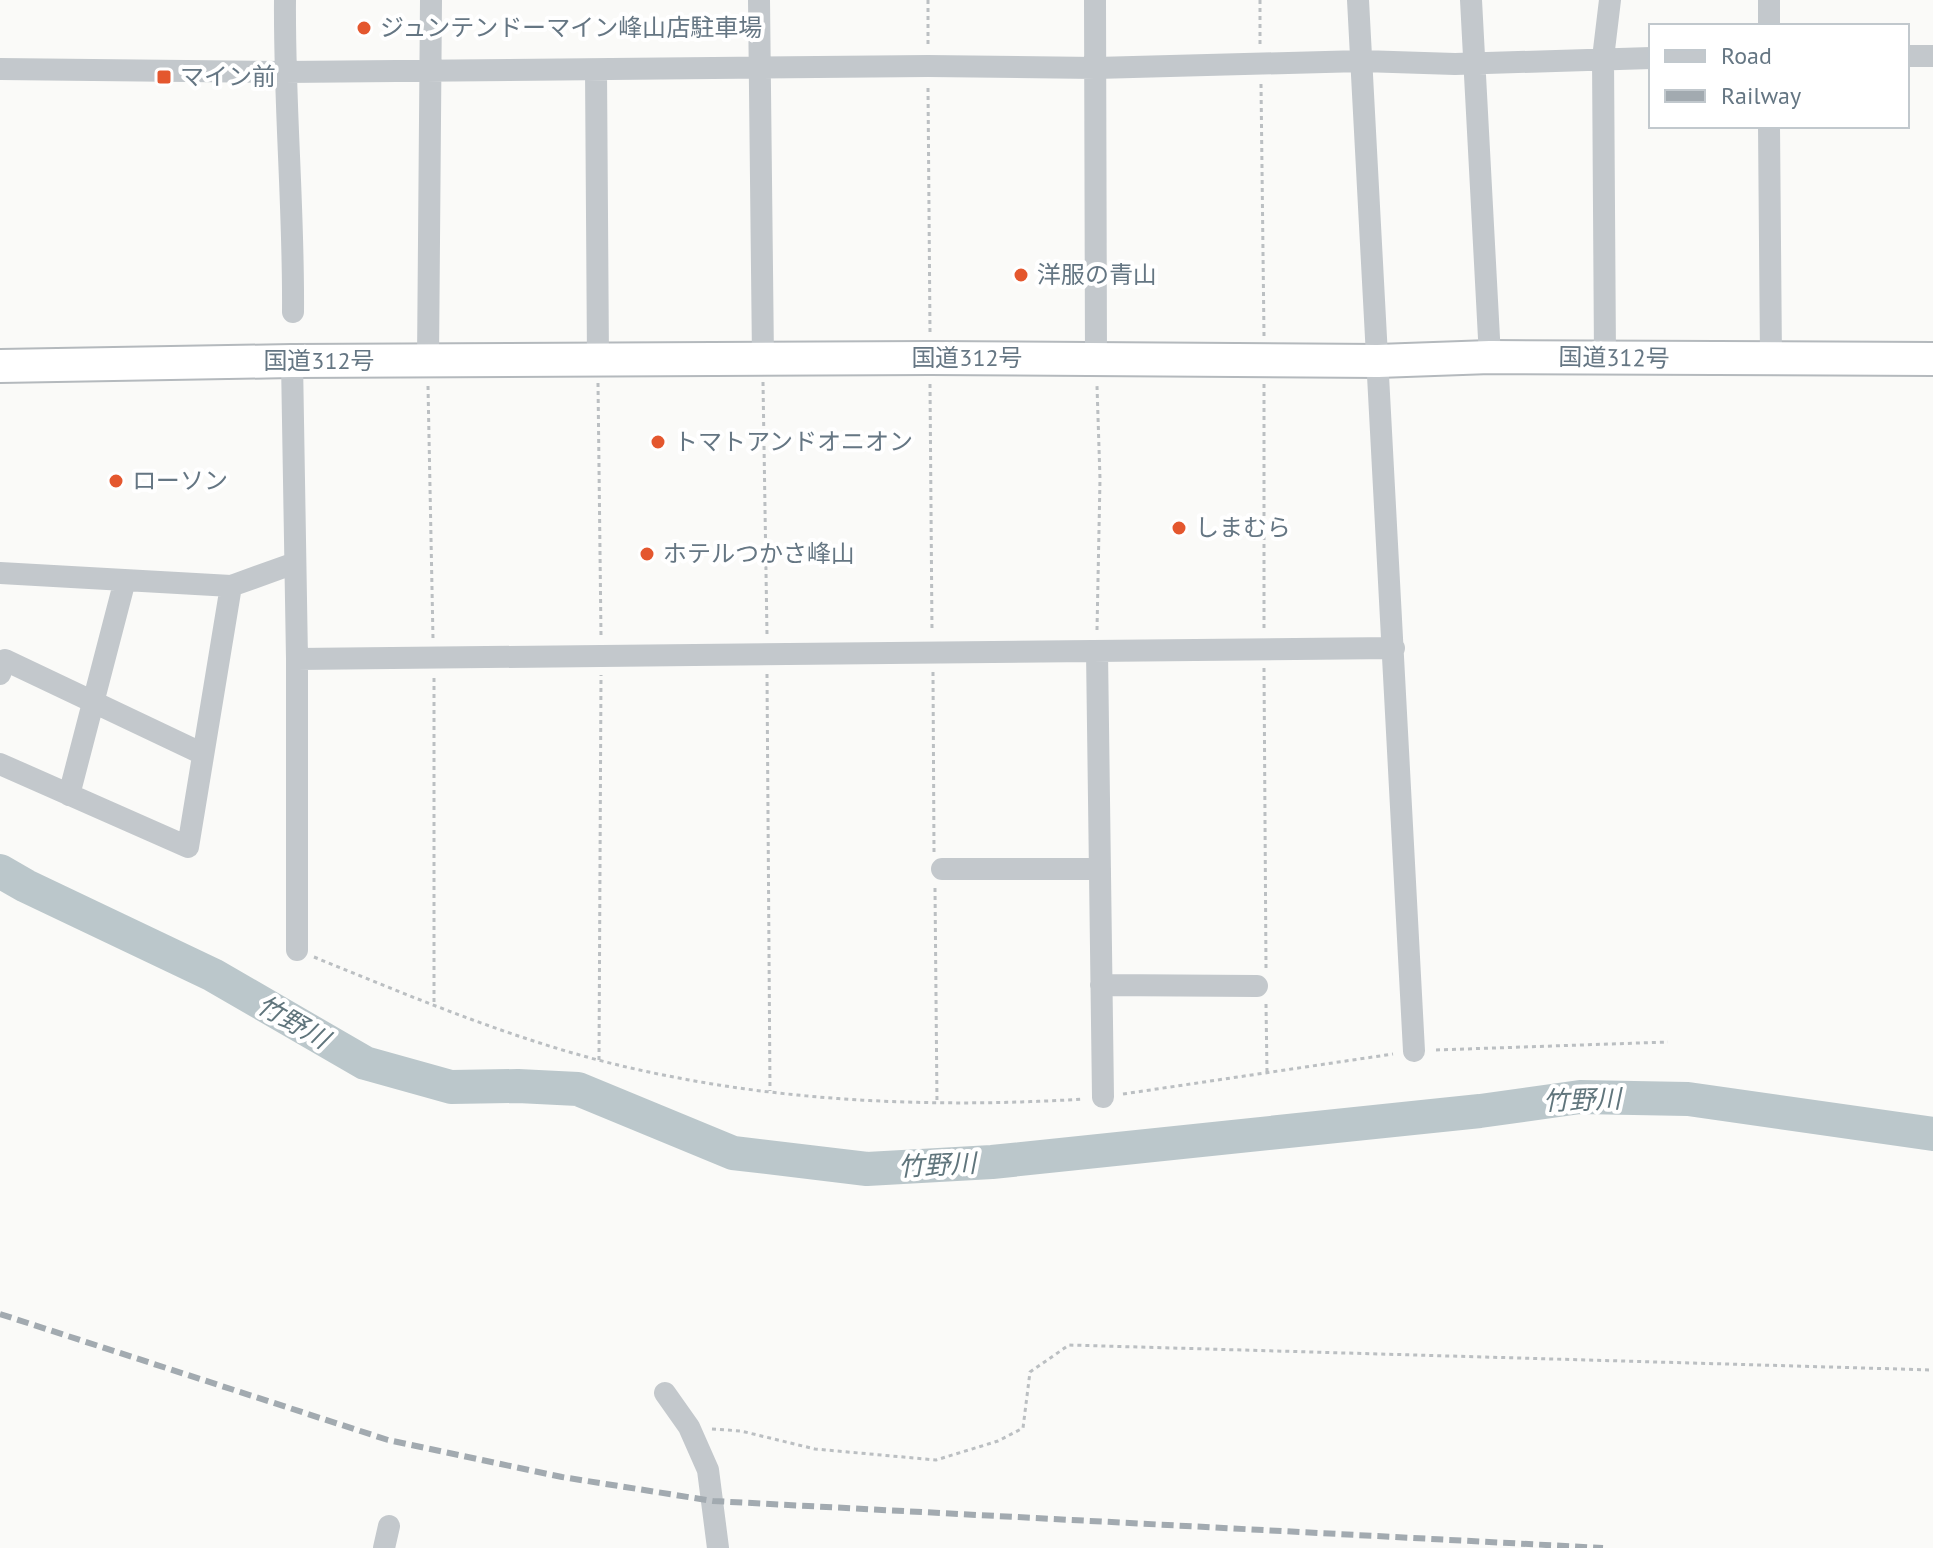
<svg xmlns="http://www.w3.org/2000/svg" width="1933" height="1548" viewBox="0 0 1933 1548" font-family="'PT Sans','Noto Sans JP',sans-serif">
<rect width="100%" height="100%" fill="#fafaf8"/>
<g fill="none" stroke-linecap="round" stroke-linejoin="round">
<path stroke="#bbc7cb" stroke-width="34" d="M 0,871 L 26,886 L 213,975 L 365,1063 L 451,1087 L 518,1086 L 578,1089 L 733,1153 L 867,1169 L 992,1162 L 1480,1111 L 1580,1097 L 1688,1099 L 1933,1134"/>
<defs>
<path id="highway" d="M 0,366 L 292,361 L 930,358 L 1378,361 L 1490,357 L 1933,359"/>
</defs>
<use href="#highway" stroke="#b4b9bd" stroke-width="36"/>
<path stroke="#bbbfc2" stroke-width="3" stroke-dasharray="4 4" stroke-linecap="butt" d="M 928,0 L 928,44
M 1260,0 L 1260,44
M 1261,84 L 1264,336
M 928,88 L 930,332
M 763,382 L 767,635
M 598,383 L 601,636
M 930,384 L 932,632
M 428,386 L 433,639
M 1264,628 L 1264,384
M 1097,630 L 1100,479 L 1097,386
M 1264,668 L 1266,968
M 933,672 L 934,852
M 767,674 L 770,1091
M 434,678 L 434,1006
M 935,888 L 937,1104
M 314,957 C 407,995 500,1034 598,1060 C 756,1101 921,1109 1084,1099
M 1266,1004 L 1267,1072
M 1436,1050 L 1668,1042
M 599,1060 L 601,675
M 1123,1094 L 1393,1054
M 712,1429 L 741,1431 L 815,1449 L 936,1460 L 998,1441 L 1023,1428 L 1030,1372 L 1069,1345 L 1933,1370"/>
<path stroke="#c3c8cc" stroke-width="22" d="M 285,0 C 284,104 294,208 293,312
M 759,0 L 763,359
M 1095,0 L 1096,358
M 1358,0 L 1414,1051
M 1471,0 L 1490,357
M 1769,26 L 1769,0
M 1907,56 L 1933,56
M 0,69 L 284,72 L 928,66 L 1096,68 L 1362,61 L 1455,64 L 1651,58
M 596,70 L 598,360
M 1769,126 L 1771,360
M 1605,357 L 1603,58 L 1610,0
M 292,361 L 297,659 L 297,950
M 428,361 L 431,0
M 0,573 L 231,586 L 295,563
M 1097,651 L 1103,1097
M 297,659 L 1394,648
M 0,674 L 5,660 L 203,754
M 0,764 L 188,847 L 231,586
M 69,795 L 125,580
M 942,869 L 1100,869
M 1101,985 L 1257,986
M 665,1393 L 689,1427 L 708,1470 L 718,1548
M 384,1548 L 389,1526"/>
<use href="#highway" stroke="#fff" stroke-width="32"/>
<path stroke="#a2aab0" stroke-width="6" stroke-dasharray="12 6" stroke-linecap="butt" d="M 0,1314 L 388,1440 L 562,1477 L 713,1501 L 1603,1548"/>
</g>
<g fill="#e4572e" stroke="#fff" stroke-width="3">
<circle cx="364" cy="28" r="8"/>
<rect x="156" y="69" width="16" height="16" rx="4"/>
<circle cx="1021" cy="275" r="8"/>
<circle cx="658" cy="442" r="8"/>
<circle cx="116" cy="481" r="8"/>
<circle cx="1179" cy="528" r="8"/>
<circle cx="647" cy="554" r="8"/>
</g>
<g text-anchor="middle" stroke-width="8" stroke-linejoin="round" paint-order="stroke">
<g font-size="24" fill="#657683" stroke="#fff" text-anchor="start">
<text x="380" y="36">ジュンテンドーマイン峰山店駐車場</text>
<text x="180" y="85">マイン前</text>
<text x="1037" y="283">洋服の青山</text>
<text x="674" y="450">トマトアンドオニオン</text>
<text x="132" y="489">ローソン</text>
<text x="1195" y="536">しまむら</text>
<text x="663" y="562">ホテルつかさ峰山</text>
</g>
<g font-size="24" fill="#657683" stroke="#fff">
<text x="967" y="366">国道312号</text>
<text transform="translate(1614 358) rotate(1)" y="8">国道312号</text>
<text x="319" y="369">国道312号</text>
</g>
<g font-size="26" font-style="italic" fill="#60757c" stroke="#fff">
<text transform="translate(293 1022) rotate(30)" y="9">竹野川</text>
<text transform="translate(1582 1100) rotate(-2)" y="9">竹野川</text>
<text transform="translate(937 1165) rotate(-3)" y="9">竹野川</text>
</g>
</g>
<rect x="1649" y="24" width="260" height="104" fill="#ffffff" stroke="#c1c8cd" stroke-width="2"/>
<rect x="1665" y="50" width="40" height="12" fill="#c3c8cc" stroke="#c1c8cd" stroke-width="2"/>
<text x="1721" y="64" font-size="24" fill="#657683">Road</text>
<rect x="1665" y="90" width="40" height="12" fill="#a2aab0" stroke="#c1c8cd" stroke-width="2"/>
<text x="1721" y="104" font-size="24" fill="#657683">Railway</text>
</svg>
